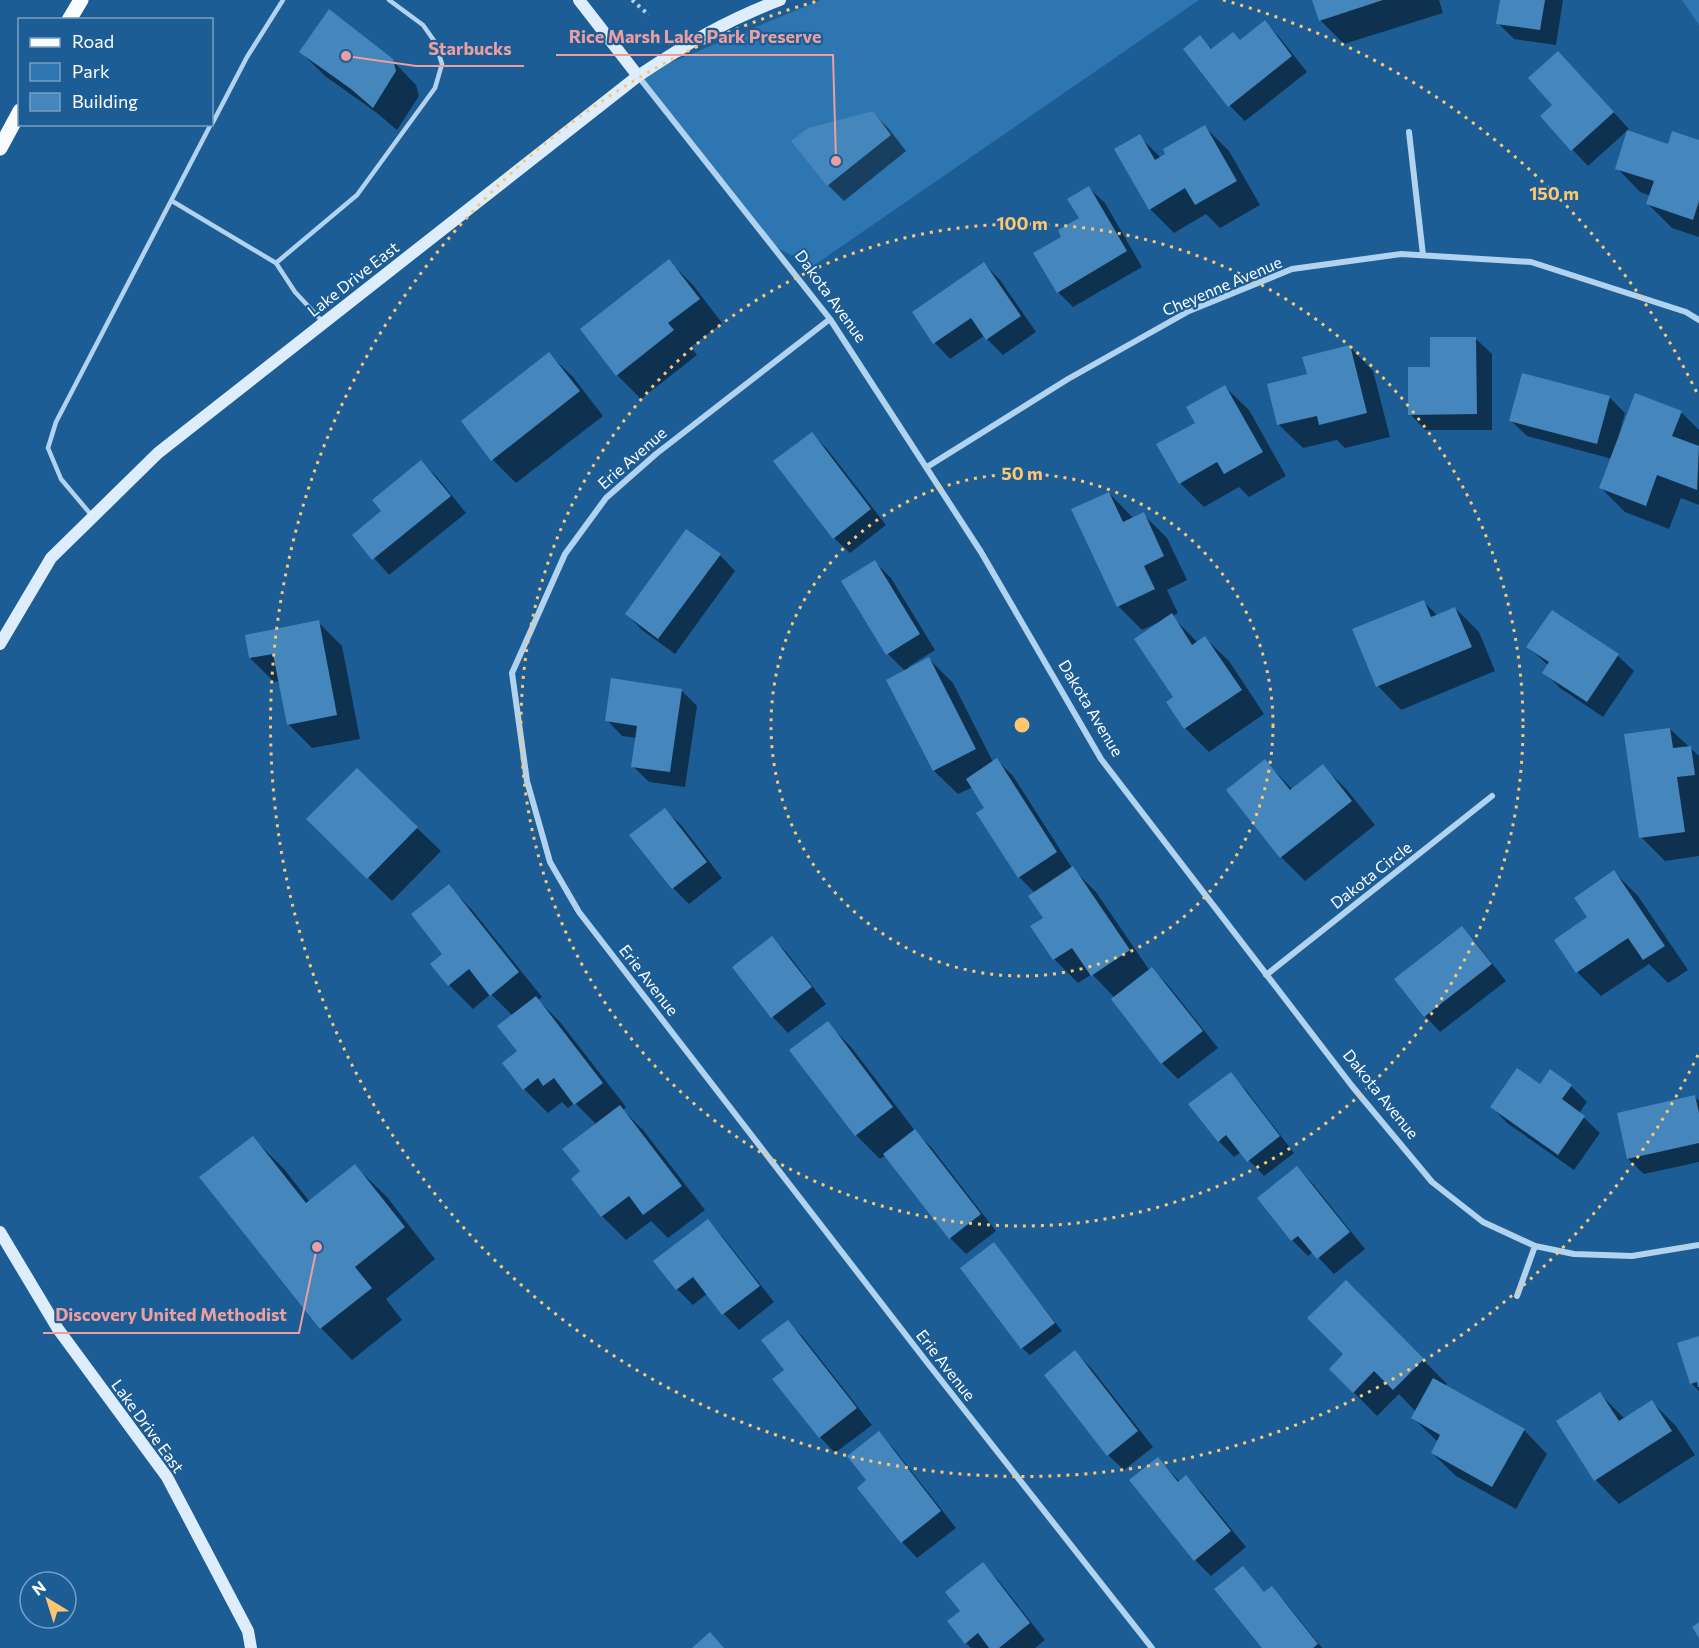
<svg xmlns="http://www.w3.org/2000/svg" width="1699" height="1648" viewBox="0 0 1699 1648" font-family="Commissioner,sans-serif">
<rect width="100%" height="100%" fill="#1d5d96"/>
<path fill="#2d76b2" d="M 821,0 L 1199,0 L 813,266 L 773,246 L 638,76 Z
M 1682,0 L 1699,0 L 1699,25 Z"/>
<path fill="#0007" d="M 1314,0 L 1439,0 L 1443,13 L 1344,44 L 1320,20 Z
M 1502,0 L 1563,0 L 1556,45 L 1514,39 L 1498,23 Z
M 1265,22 L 1280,38 L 1307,72 L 1245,121 L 1230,106 L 1200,37 L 1213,50 L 1241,41 Z
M 301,52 L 392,60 L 416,85 L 419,96 L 397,130 L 377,113 L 325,76 Z
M 1574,69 L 1629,129 L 1588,166 L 1542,117 L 1554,105 Z
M 873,113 L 889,129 L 906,151 L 844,201 L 828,185 Z
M 1205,127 L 1229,151 L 1260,205 L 1220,228 L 1206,214 L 1174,233 L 1150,209 L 1139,136 L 1161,158 Z
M 1699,142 L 1699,237 L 1672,228 L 1648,204 L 1651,196 L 1640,192 L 1617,168 L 1669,146 Z
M 1089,188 L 1105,203 L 1142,267 L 1073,307 L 1058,292 L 1063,238 L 1081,219 Z
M 669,261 L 693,285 L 722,323 L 691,347 L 697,355 L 641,399 L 617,375 Z
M 984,264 L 1000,280 L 1036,332 L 1003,355 L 984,336 L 950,359 L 935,343 L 914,312 Z
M 1476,339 L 1492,354 L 1492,430 L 1425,430 L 1410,414 L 1432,369 Z
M 1350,347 L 1373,371 L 1390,437 L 1345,448 L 1337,440 L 1303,448 L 1279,425 L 1309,375 Z
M 549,354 L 573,377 L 603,416 L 516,483 L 493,460 Z
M 1225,387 L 1249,410 L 1286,476 L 1249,497 L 1239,487 L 1204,507 L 1180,483 L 1197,423 Z
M 1609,397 L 1625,413 L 1619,435 L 1681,412 L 1699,430 L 1699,505 L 1681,498 L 1669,529 L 1625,512 L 1601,488 L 1612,459 L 1527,436 L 1511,421 Z
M 812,434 L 827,449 L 886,525 L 850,553 L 834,538 Z
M 421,462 L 437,477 L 466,513 L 389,575 L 354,535 L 383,511 Z
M 1109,493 L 1134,519 L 1143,514 L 1167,538 L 1187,580 L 1167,590 L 1178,613 L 1172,616 L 1198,643 L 1205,638 L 1229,661 L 1264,714 L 1209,752 L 1185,728 L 1175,698 L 1157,623 L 1142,630 L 1118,606 Z
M 720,555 L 735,571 L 675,654 L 642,630 L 627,614 Z
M 875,562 L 891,578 L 935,650 L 908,667 L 909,669 L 929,659 L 953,683 L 993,762 L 997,760 L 1013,776 L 1072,868 L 1096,892 L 1150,971 L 1152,969 L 1168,985 L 1218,1048 L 1178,1079 L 1162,1063 L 1115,998 L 1092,974 L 1078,983 L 1054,959 L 1032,926 L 1045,918 L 1035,893 L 1019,877 L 986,808 L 973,787 L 958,794 L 934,771 L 888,680 L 905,671 L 888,654 L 843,582 Z
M 1423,601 L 1438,616 L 1455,608 L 1479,632 L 1495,671 L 1401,710 L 1378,686 Z
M 1552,612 L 1618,656 L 1634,671 L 1603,717 L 1560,688 L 1544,672 L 1548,665 L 1528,647 Z
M 318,622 L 342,646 L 360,739 L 312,748 L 288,724 L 279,681 L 274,682 L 250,658 Z
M 681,690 L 697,706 L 685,787 L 649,782 L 633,766 L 637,738 L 622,736 L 607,720 Z
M 1670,729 L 1699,756 L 1699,856 L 1665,861 L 1641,837 Z
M 1265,761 L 1293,790 L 1323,766 L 1347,790 L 1375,825 L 1305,881 L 1281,857 Z
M 665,810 L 681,825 L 722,878 L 689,904 L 673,888 L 632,836 Z
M 308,819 L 417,828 L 441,851 L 392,901 Z
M 1614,872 L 1638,896 L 1688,970 L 1668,983 L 1649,964 L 1601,996 L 1577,972 L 1589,917 Z
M 449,886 L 472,910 L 542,997 L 538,1000 L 560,1022 L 626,1107 L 623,1110 L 643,1130 L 705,1210 L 668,1238 L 651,1221 L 626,1240 L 602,1216 L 573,1179 L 582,1172 L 596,1124 L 575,1103 L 568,1108 L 562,1102 L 548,1113 L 524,1089 L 513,1016 L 491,994 L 473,1009 L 449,985 L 444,954 Z
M 1462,928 L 1477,944 L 1506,981 L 1440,1032 L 1425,1016 Z
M 772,938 L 788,954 L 826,1004 L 788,1033 L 773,1017 L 734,967 Z
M 827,1023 L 851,1047 L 916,1132 L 931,1147 L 996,1231 L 966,1254 L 950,1238 L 886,1155 L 880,1159 L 856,1135 L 792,1051 Z
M 1551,1072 L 1571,1086 L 1587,1102 L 1579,1113 L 1600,1133 L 1574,1170 L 1507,1123 L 1492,1107 L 1541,1086 Z
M 1230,1074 L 1246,1090 L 1294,1153 L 1264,1176 L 1241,1152 L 1234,1157 L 1219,1141 Z
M 1695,1097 L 1699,1101 L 1699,1162 L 1644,1174 L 1628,1159 Z
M 253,1138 L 284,1169 L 310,1202 L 355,1166 L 387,1197 L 435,1259 L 386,1299 L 402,1320 L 352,1360 L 321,1328 Z
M 1297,1168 L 1313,1184 L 1365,1249 L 1334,1274 L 1313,1252 L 1308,1256 L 1292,1240 Z
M 708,1221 L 723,1237 L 774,1302 L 739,1330 L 724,1314 L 708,1293 L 693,1305 L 677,1289 L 655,1261 Z
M 994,1244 L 1062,1331 L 1030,1355 L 1022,1348 Z
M 1346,1282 L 1447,1384 L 1445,1386 L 1524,1430 L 1547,1454 L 1516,1509 L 1456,1476 L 1432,1453 L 1438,1442 L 1413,1418 L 1416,1412 L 1399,1394 L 1377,1416 L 1331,1369 L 1345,1354 Z
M 788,1322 L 803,1337 L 872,1425 L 835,1453 L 820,1437 L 786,1370 Z
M 1699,1337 L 1699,1391 L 1691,1383 Z
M 1075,1352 L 1091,1368 L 1153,1447 L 1124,1470 L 1108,1455 Z
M 1600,1394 L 1624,1418 L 1652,1402 L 1676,1426 L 1695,1455 L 1619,1504 L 1596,1480 L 1558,1422 Z
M 879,1433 L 894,1449 L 956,1528 L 917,1558 L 902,1542 L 868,1480 Z
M 1158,1459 L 1180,1482 L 1186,1477 L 1202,1493 L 1246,1547 L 1211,1576 L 1195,1560 Z
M 983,1564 L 998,1580 L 1045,1640 L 1035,1648 L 971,1648 L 966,1643 L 963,1611 Z
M 1243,1568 L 1265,1593 L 1272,1588 L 1287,1604 L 1322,1648 L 1263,1648 Z"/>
<path fill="#4586bd" d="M 1312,0 L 1383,0 L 1319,21 Z
M 1500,0 L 1545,0 L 1540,30 L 1496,24 Z
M 329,9 L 393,59 L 396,71 L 373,108 L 351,89 L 299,52 Z
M 1265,20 L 1292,56 L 1228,107 L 1183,49 L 1200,35 L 1211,49 L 1233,32 L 1240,40 Z
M 1558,51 L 1614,112 L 1571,151 L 1540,116 L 1552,105 L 1528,78 Z
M 873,111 L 891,135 L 827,186 L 791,141 L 808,128 Z
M 1205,125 L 1237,181 L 1195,205 L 1185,188 L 1149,210 L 1114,149 L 1140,134 L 1155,160 L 1165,154 L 1163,149 Z
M 1627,130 L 1668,144 L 1672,131 L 1699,140 L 1699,201 L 1693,220 L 1646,204 L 1654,181 L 1615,169 Z
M 1089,186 L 1127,251 L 1057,293 L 1033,253 L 1061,237 L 1058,230 L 1079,218 L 1067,199 Z
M 669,259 L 700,299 L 668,323 L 674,330 L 616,376 L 580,329 Z
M 984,262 L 1021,316 L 986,340 L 971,318 L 933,344 L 912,312 Z
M 1430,337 L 1476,337 L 1477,414 L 1408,415 L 1408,367 L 1430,367 Z
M 1350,345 L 1367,413 L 1319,425 L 1317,416 L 1277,425 L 1267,384 L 1307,374 L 1302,357 Z
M 549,352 L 580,391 L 491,461 L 461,421 Z
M 1522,373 L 1610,396 L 1597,444 L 1509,421 Z
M 1225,385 L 1263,452 L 1224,474 L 1217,462 L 1179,484 L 1156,444 L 1195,423 L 1186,407 Z
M 1635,393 L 1682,411 L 1672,436 L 1699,446 L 1697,490 L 1657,475 L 1646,506 L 1599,488 Z
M 812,432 L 871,509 L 833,539 L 773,461 Z
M 421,460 L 451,496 L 372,560 L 352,535 L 381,511 L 372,500 Z
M 1109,492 L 1123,522 L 1144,512 L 1164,556 L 1144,566 L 1155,589 L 1117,607 L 1071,509 Z
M 686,529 L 721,554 L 658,639 L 625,614 Z
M 875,560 L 920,634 L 886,655 L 841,581 Z
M 1424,600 L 1431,617 L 1455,607 L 1472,647 L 1376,687 L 1352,629 Z
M 1552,610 L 1619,654 L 1587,702 L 1542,673 L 1549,662 L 1526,647 Z
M 1172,613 L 1192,645 L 1205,636 L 1242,690 L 1184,729 L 1166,702 L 1173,697 L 1134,639 Z
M 319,620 L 337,715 L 287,725 L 273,654 L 249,658 L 245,635 Z
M 929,657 L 976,749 L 933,771 L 886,680 Z
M 611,678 L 682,689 L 670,772 L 631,767 L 637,726 L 605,721 Z
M 1670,728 L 1673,748 L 1691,746 L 1695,775 L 1677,777 L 1685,832 L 1639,838 L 1624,734 Z
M 997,758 L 1057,852 L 1018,878 L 976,813 L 984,808 L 966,779 Z
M 1265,759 L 1290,790 L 1323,764 L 1352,801 L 1280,858 L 1226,790 Z
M 357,768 L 418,827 L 367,879 L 306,819 Z
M 665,808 L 707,862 L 672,889 L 629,835 Z
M 1073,866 L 1130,950 L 1091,976 L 1072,948 L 1053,960 L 1030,926 L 1043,918 L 1028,896 Z
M 1614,870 L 1665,946 L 1643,960 L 1628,938 L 1576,973 L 1554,940 L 1587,917 L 1574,898 Z
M 449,884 L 519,972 L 490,996 L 469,969 L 448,986 L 430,964 L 442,954 L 411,914 Z
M 1462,926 L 1492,964 L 1424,1017 L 1394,979 Z
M 772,936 L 812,987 L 771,1018 L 732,967 Z
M 1152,967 L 1203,1031 L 1161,1064 L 1111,999 Z
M 536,996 L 603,1083 L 574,1105 L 554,1078 L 543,1086 L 538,1078 L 523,1090 L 502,1063 L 517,1051 L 497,1026 Z
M 828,1021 L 893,1107 L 855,1136 L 789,1050 Z
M 1517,1068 L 1540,1084 L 1550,1069 L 1572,1085 L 1562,1099 L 1585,1116 L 1558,1155 L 1490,1107 Z
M 1231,1072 L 1280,1136 L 1247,1162 L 1226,1135 L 1218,1142 L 1188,1104 Z
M 1695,1095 L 1699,1113 L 1699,1143 L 1627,1159 L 1617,1113 Z
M 620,1105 L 682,1186 L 643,1215 L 629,1196 L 601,1217 L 571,1179 L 580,1171 L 562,1149 Z
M 915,1129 L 981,1214 L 949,1239 L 883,1154 Z
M 253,1136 L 306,1203 L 355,1164 L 405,1227 L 355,1267 L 372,1288 L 320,1329 L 199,1177 Z
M 1297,1166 L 1350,1232 L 1317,1259 L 1298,1236 L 1291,1241 L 1257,1198 Z
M 708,1219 L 760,1286 L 722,1315 L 693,1277 L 676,1290 L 653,1261 Z
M 994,1242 L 1055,1323 L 1021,1349 L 960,1268 Z
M 1346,1280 L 1424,1359 L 1393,1390 L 1374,1371 L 1353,1393 L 1329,1369 L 1343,1354 L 1307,1318 Z
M 788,1320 L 857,1408 L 819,1438 L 772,1379 L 784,1370 L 761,1340 Z
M 1699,1336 L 1699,1387 L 1698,1387 L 1697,1382 L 1690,1384 L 1677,1343 Z
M 1075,1350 L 1138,1431 L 1107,1456 L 1044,1375 Z
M 1433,1378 L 1525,1429 L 1492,1487 L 1431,1453 L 1440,1435 L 1411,1418 Z
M 1600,1392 L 1619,1421 L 1652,1400 L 1672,1431 L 1594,1481 L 1556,1421 Z
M 879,1431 L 941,1511 L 901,1543 L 857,1488 L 866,1480 L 847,1456 Z
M 1158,1457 L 1178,1482 L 1186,1475 L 1231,1531 L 1194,1561 L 1129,1480 Z
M 983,1562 L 1030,1623 L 999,1648 L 989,1648 L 978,1633 L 965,1644 L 947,1621 L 960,1611 L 945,1592 Z
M 1243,1566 L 1264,1592 L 1272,1586 L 1318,1644 L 1313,1648 L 1262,1648 L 1214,1589 Z
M 1699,1622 L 1699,1638 L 1692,1627 Z
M 710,1632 L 724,1648 L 692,1648 Z"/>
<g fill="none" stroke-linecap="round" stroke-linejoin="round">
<path stroke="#b1d3ef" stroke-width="4" stroke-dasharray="3 4.5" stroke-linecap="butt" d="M 632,0 L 649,15"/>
<path stroke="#b1d3ef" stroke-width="4.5" d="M 212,124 L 247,57 L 283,0
M 172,201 L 276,263 L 357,195 L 435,88 L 442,64 L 435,42 L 423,25 L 389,0
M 276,263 L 295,292 L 322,321
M 93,517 L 61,479 L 48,448 L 56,422 L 211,124"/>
<path stroke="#b1d3ef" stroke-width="6" d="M 638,76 L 830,319 L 981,552 L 1101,759 L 1352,1086 L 1432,1182 L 1483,1222 L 1535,1246 L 1574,1254 L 1632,1256 L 1699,1245
M 1409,132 L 1423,255
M 830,319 L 656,454 L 606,498 L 565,554 L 512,673 L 527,781 L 550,862 L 579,912 L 926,1361 L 1152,1648
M 927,467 L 1068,379 L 1189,311 L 1292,269 L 1401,254 L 1531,262 L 1686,312 L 1699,320
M 1266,975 L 1492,796
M 1517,1296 L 1535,1246"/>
<path stroke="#deedfb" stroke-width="12" d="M 579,0 L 638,76
M 0,644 L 51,558 L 158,453 L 638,76 C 686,44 727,20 780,0
M 0,1232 L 58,1329 L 167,1477 L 248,1631 L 251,1648"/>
<path stroke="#f9fcff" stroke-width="15" d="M 69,20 L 81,0
M 0,148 L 20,111"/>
</g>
<g fill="none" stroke="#fec76f" stroke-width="3" stroke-dasharray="3 6">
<circle cx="1022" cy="725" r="251"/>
<circle cx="1022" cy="725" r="501"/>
<path d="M1698 1055A752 752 0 1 1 821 0M1223 0A752 752 0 0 1 1698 395"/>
</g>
<g text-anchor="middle" stroke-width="4.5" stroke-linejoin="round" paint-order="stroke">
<g font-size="16" fill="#fff" stroke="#1d5d96">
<text transform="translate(353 279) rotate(-38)" y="6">Lake Drive East</text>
<text transform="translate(1222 286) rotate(-23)" y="6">Cheyenne Avenue</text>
<text transform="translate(831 296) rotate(54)" y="6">Dakota Avenue</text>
<text transform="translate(632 458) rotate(-41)" y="6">Erie Avenue</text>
<text transform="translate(1091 708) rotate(59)" y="6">Dakota Avenue</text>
<text transform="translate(1371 875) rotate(-38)" y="6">Dakota Circle</text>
<text transform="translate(649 980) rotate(52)" y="6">Erie Avenue</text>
<text transform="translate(1381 1094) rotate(51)" y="6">Dakota Avenue</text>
<text transform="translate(946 1365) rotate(52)" y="6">Erie Avenue</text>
<text transform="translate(148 1426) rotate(54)" y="6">Lake Drive East</text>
</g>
</g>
<circle cx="1022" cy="725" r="9" fill="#fec76f" stroke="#1d5d96" stroke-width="3"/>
<g font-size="18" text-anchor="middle" font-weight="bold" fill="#fec76f" stroke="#1d5d96" stroke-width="4.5" stroke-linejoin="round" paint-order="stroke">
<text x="1554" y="200">150 m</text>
<text x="1022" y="230">100 m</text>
<text x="1022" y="480">50 m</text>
</g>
<path fill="none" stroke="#ed9e9e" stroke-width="2" d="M836 161L833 55H556M346 56L416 66H524M317 1247L299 1333H43"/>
<g fill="#ed9e9e" stroke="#1d5d96" stroke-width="2">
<circle cx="836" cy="161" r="6"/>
<circle cx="346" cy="56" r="6"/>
<circle cx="317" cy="1247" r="6"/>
</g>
<g font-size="18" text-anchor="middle" font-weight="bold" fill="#ed9e9e" stroke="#1d5d96" stroke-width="4.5" stroke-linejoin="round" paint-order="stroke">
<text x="695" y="43">Rice Marsh Lake Park Preserve</text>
<text x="470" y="55">Starbucks</text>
<text x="171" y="1321">Discovery United Methodist</text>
</g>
<rect x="18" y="18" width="195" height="108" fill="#1d5d96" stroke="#779ec0" stroke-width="1.5"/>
<rect x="30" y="38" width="30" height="9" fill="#f9fcff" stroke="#779ec0" stroke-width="1.5"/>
<text x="72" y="48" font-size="18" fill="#ffffff">Road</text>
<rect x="30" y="63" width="30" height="18" fill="#2d76b2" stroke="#779ec0" stroke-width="1.5"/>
<text x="72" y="78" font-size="18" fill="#ffffff">Park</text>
<rect x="30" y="93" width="30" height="18" fill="#4586bd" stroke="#779ec0" stroke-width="1.5"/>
<text x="72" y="108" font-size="18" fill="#ffffff">Building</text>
<g transform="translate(48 1600) rotate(322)"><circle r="28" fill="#1d5d96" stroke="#779ec0" stroke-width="1.5"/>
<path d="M0-4.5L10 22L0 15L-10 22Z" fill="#fec76f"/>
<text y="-9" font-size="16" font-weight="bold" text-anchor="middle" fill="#ffffff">N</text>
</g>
</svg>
